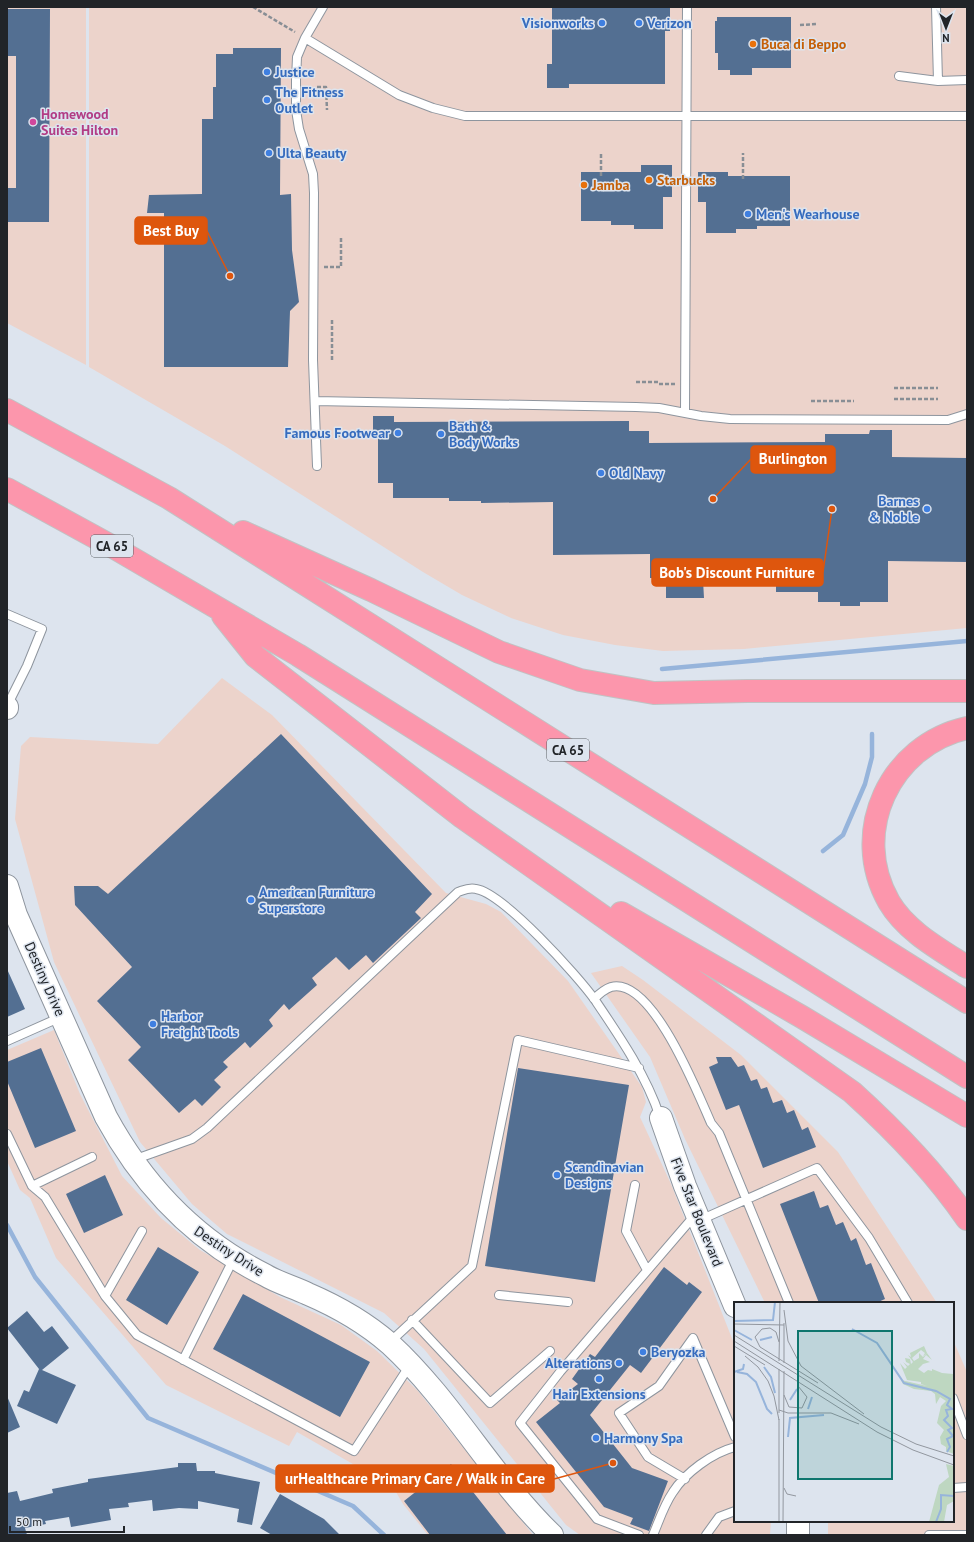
<svg xmlns="http://www.w3.org/2000/svg" width="974" height="1542" viewBox="0 0 974 1542" font-family="'PT Sans',sans-serif">
<rect width="100%" height="100%" fill="#dde4ee"/>
<path fill="#ecd3cb" d="M 7,7 L 86,7 L 86,365 L 7,323 Z
M 89,7 L 967,7 L 967,628 L 744,649 L 663,651 L 615,645 L 563,635 L 511,618 L 462,595 L 423,572 L 225,446 L 89,367 Z
M 222,678 L 272,715 L 446,893 L 486,904 L 501,912 L 568,981 L 642,1087 L 646,1102 L 640,1117 L 671,1184 L 735,1346 L 735,1521 L 771,1521 L 770,1535 L 580,1535 L 566,1525 L 424,1349 L 384,1313 L 227,1234 L 192,1204 L 140,1142 L 54,962 L 15,819 L 21,746 L 30,737 L 158,744 Z
M 622,966 L 643,980 L 741,1055 L 838,1152 L 937,1303 L 765,1303 L 685,1139 L 650,1057 L 591,973 Z
M 54,1030 L 80,1094 L 122,1176 L 161,1218 L 200,1250 L 280,1297 L 341,1325 L 377,1351 L 418,1391 L 533,1535 L 428,1535 L 403,1504 L 393,1487 L 297,1432 L 289,1446 L 166,1385 L 56,1258 L 30,1198 L 20,1190 L 7,1161 L 7,1050 Z
M 953,1340 L 967,1372 L 967,1535 L 828,1535 L 828,1521 L 953,1521 Z"/>
<g fill="none" stroke-linecap="round" stroke-linejoin="round">
<path stroke="#96b4db" stroke-width="4.5" d="M 662,669 L 967,641
M 823,851 L 843,835 L 865,784 L 872,757 L 872,734
M 7,1225 L 35,1277 L 148,1418 L 353,1506 L 384,1535"/>
</g>
<path fill="#536f92" d="M 643,7 L 670,7 L 670,31 L 665,31 L 665,84 L 569,84 L 569,88 L 547,88 L 547,64 L 552,64 L 552,8 Z
M 7,9 L 50,9 L 49,222 L 7,222 L 7,188 L 16,188 L 16,56 L 7,56 Z
M 717,17 L 791,17 L 791,68 L 752,68 L 752,75 L 730,75 L 730,70 L 718,70 L 718,53 L 715,53 L 715,21 L 717,21 Z
M 233,48 L 281,48 L 280,195 L 291,194 L 292,250 L 299,302 L 290,311 L 288,367 L 164,367 L 164,213 L 147,213 L 149,195 L 202,194 L 202,119 L 213,119 L 213,87 L 216,87 L 216,54 L 233,54 Z
M 641,165 L 672,165 L 672,197 L 663,197 L 663,229 L 634,229 L 634,225 L 611,225 L 611,221 L 581,221 L 581,172 L 641,172 Z
M 698,172 L 728,172 L 728,176 L 790,176 L 790,226 L 757,226 L 757,229 L 736,229 L 736,233 L 706,233 L 706,202 L 698,202 Z
M 373,416 L 394,416 L 394,422 L 629,421 L 629,431 L 649,431 L 649,443 L 825,442 L 825,434 L 869,434 L 870,430 L 892,430 L 892,457 L 967,458 L 967,562 L 888,561 L 888,602 L 860,602 L 860,606 L 840,606 L 840,602 L 818,602 L 818,592 L 776,592 L 776,580 L 703,580 L 704,598 L 666,598 L 666,578 L 650,578 L 650,554 L 553,555 L 553,502 L 481,503 L 481,501 L 449,501 L 449,498 L 393,498 L 393,483 L 378,483 L 378,436 L 373,436 Z
M 281,734 L 432,894 L 415,912 L 421,918 L 373,963 L 366,955 L 349,970 L 336,957 L 312,978 L 317,985 L 289,1010 L 284,1004 L 269,1020 L 273,1026 L 250,1048 L 245,1042 L 223,1062 L 228,1067 L 214,1080 L 221,1087 L 202,1106 L 195,1099 L 179,1113 L 128,1060 L 141,1047 L 97,1001 L 132,967 L 75,905 L 74,886 L 98,886 L 108,894 Z
M 7,969 L 25,1009 L 7,1017 Z
M 41,1048 L 76,1131 L 35,1148 L 7,1081 L 7,1062 Z
M 716,1057 L 731,1057 L 738,1067 L 744,1065 L 751,1081 L 757,1079 L 761,1089 L 767,1087 L 773,1103 L 782,1100 L 787,1113 L 794,1110 L 802,1130 L 808,1127 L 816,1147 L 763,1168 L 739,1105 L 726,1110 L 709,1067 L 718,1063 Z
M 518,1068 L 629,1085 L 595,1282 L 485,1266 Z
M 105,1175 L 123,1215 L 84,1233 L 66,1194 Z
M 814,1191 L 820,1208 L 828,1205 L 836,1225 L 843,1222 L 851,1241 L 856,1238 L 866,1265 L 871,1263 L 885,1299 L 876,1303 L 819,1303 L 780,1204 Z
M 158,1247 L 199,1272 L 167,1325 L 126,1300 Z
M 664,1267 L 687,1285 L 689,1282 L 702,1292 L 641,1373 L 630,1365 L 590,1415 L 632,1468 L 668,1481 L 649,1531 L 630,1524 L 633,1518 L 604,1507 L 536,1422 L 560,1403 L 557,1400 L 578,1384 L 572,1379 L 590,1354 L 595,1357 Z
M 243,1294 L 370,1362 L 340,1417 L 213,1349 Z
M 27,1311 L 44,1332 L 52,1326 L 69,1348 L 42,1370 L 76,1385 L 57,1424 L 17,1406 L 24,1390 L 29,1392 L 39,1369 L 7,1328 Z
M 7,1396 L 20,1427 L 7,1433 Z
M 178,1463 L 196,1463 L 197,1471 L 215,1471 L 215,1473 L 260,1482 L 252,1525 L 237,1522 L 239,1509 L 198,1501 L 198,1509 L 179,1508 L 153,1511 L 152,1500 L 128,1503 L 129,1507 L 109,1509 L 111,1520 L 71,1527 L 69,1517 L 45,1521 L 46,1524 L 25,1528 L 27,1535 L 7,1535 L 7,1493 L 17,1491 L 20,1501 L 53,1493 L 52,1489 L 88,1482 L 88,1479 L 178,1467 Z
M 451,1464 L 507,1535 L 430,1535 L 404,1501 Z
M 280,1494 L 324,1519 L 340,1535 L 272,1535 L 260,1528 Z"/>
<g fill="none" stroke-linecap="round" stroke-linejoin="round">
<defs>
<path id="lane" d="M 936,7 L 938,81
M 305,38 L 399,95 L 433,108 L 465,116 L 967,116
M 899,76 L 938,81 L 967,80
M 315,401 L 636,407 L 659,408 L 701,416 L 730,419 L 948,420 L 967,414
M 685,412 L 687,7
M 317,466 L 313,360 L 314,193 L 313,174 L 299,129 L 296,110 L 296,80 L 297,57 L 305,38 L 323,7
M 7,614 L 42,629 L 27,666 L 7,706
M 594,999 C 599,994 605,989 611,987 C 652,976 698,1094 711,1123 L 719,1133 L 789,1303
M 7,1041 L 61,1017
M 7,1134 L 32,1186 L 92,1157
M 133,1160 L 192,1139 L 207,1128 L 458,892 C 464,890 469,887 476,889 C 503,893 578,976 595,1000 C 620,1037 646,1075 660,1117
M 635,1185 L 626,1231 L 647,1270
M 32,1186 L 45,1197 L 105,1296 L 142,1231
M 700,1220 L 817,1168 L 869,1238 L 908,1303
M 499,1295 L 568,1302
M 105,1296 L 137,1335 L 354,1451 L 410,1365
M 412,1320 L 490,1403 L 550,1351
M 390,1342 L 472,1266 L 518,1040 L 639,1068
M 183,1360 L 234,1258
M 953,1398 L 967,1435
M 685,1479 L 648,1457 L 619,1413 L 659,1386 L 693,1338 L 735,1437
M 953,1488 L 967,1487
M 639,1535 L 597,1519 L 520,1423 L 560,1372 L 695,1215
M 653,1535 C 659,1521 664,1505 673,1492 C 685,1473 712,1453 735,1447
M 706,1535 L 719,1517 L 735,1511
M 929,1535 L 967,1535"/>
<path id="secondary" d="M 7,708 L 7,707
M 7,886 L 16,915 L 106,1117 C 143,1185 195,1240 265,1275 C 278,1283 294,1287 308,1294 C 336,1306 367,1324 390,1344 C 452,1401 492,1477 552,1535
M 661,1118 L 685,1186 L 735,1306
M 798,1521 L 798,1535"/>
<path id="highway" d="M 7,410 L 169,498 L 967,1002
M 7,489 L 113,547 L 298,655 L 967,1077
M 243,532 L 371,590 L 499,652 L 580,680 L 654,693 L 747,691 L 967,691
M 223,616 L 255,656 L 462,817 L 852,1092 C 894,1130 935,1172 967,1219
M 967,728 C 890,745 849,832 889,902 C 906,931 939,949 967,967
M 621,913 L 802,1017 L 967,1116"/>
</defs>
<use href="#lane" stroke="#8e959e" stroke-width="10"/>
<use href="#secondary" stroke="#8e959e" stroke-width="24"/>
<use href="#highway" stroke="#c1c2c3" stroke-width="24"/>
<path stroke="#888e95" stroke-width="2.5" stroke-dasharray="4 2" stroke-linecap="butt" d="M 253,7 L 295,32
M 800,25 L 818,24
M 317,87 L 326,87 L 327,110
M 601,154 L 601,176
M 743,179 L 743,153
M 324,267 L 341,267 L 341,236
M 332,360 L 332,318
M 636,382 L 659,382
M 659,384 L 675,384
M 894,388 L 938,388
M 894,399 L 938,399
M 811,401 L 854,401
M 336,436 L 364,435"/>
<use href="#lane" stroke="#fff" stroke-width="8"/>
<use href="#secondary" stroke="#fff" stroke-width="22"/>
<use href="#highway" stroke="#fc96ac" stroke-width="22"/>
</g>
<g fill="#3f7fe0" stroke="#dde4ee" stroke-width="1.5">
<circle cx="602" cy="23" r="4"/>
<circle cx="639" cy="23" r="4"/>
<circle cx="267" cy="72" r="4"/>
<circle cx="267" cy="100" r="4"/>
<circle cx="269" cy="153" r="4"/>
<circle cx="748" cy="214" r="4"/>
<circle cx="398" cy="433" r="4"/>
<circle cx="441" cy="434" r="4"/>
<circle cx="601" cy="473" r="4"/>
<circle cx="927" cy="509" r="4"/>
<circle cx="251" cy="900" r="4"/>
<circle cx="153" cy="1024" r="4"/>
<circle cx="557" cy="1175" r="4"/>
<circle cx="643" cy="1352" r="4"/>
<circle cx="619" cy="1363" r="4"/>
<circle cx="599" cy="1379" r="4"/>
<circle cx="596" cy="1438" r="4"/>
</g>
<g fill="#e8710a" stroke="#dde4ee" stroke-width="1.5">
<circle cx="753" cy="44" r="4"/>
<circle cx="649" cy="180" r="4"/>
<circle cx="584" cy="185" r="4"/>
</g>
<circle fill="#d1479c" stroke="#dde4ee" stroke-width="1.5" cx="33" cy="122" r="4"/>
<g text-anchor="middle" stroke-width="3" stroke-linejoin="round" paint-order="stroke">
<g fill="#dde4ee" stroke="#595e63" stroke-width="1">
<rect x="91" y="535" width="42" height="22" rx="3"/>
<rect x="547" y="739" width="42" height="22" rx="3"/>
</g>
<g font-size="13" font-weight="bold" fill="#212428">
<text x="112" y="551">CA 65</text>
<text x="568" y="755">CA 65</text>
</g>
<g font-size="14" font-weight="bold" fill="#366cbe" stroke="#dde4ee" text-anchor="start">
<text x="594" y="28" text-anchor="end">Visionworks</text>
<text x="647" y="28">Verizon</text>
<text x="275" y="77">Justice</text>
<text x="275" y="97">The Fitness<tspan x="275" dy="16">Outlet</tspan></text>
<text x="277" y="158">Ulta Beauty</text>
<text x="756" y="219">Men's Wearhouse</text>
<text x="449" y="431">Bath &amp;<tspan x="449" dy="16">Body Works</tspan></text>
<text x="390" y="438" text-anchor="end">Famous Footwear</text>
<text x="609" y="478">Old Navy</text>
<text x="919" y="506" text-anchor="end">Barnes<tspan x="919" dy="16">&amp; Noble</tspan></text>
<text x="259" y="897">American Furniture<tspan x="259" dy="16">Superstore</tspan></text>
<text x="161" y="1021">Harbor<tspan x="161" dy="16">Freight Tools</tspan></text>
<text x="565" y="1172">Scandinavian<tspan x="565" dy="16">Designs</tspan></text>
<text x="651" y="1357">Beryozka</text>
<text x="611" y="1368" text-anchor="end">Alterations</text>
<text x="599" y="1399" text-anchor="middle">Hair Extensions</text>
<text x="604" y="1443">Harmony Spa</text>
</g>
<g font-size="14" font-weight="bold" fill="#c56008" stroke="#dde4ee" text-anchor="start">
<text x="761" y="49">Buca di Beppo</text>
<text x="657" y="185">Starbucks</text>
<text x="592" y="190">Jamba</text>
</g>
<g font-size="14" font-weight="bold" fill="#b23c85" stroke="#dde4ee" text-anchor="start">
<text x="41" y="119">Homewood<tspan x="41" dy="16">Suites Hilton</tspan></text>
</g>
<g font-size="14" fill="#212428" stroke="#dde4ee">
<text transform="translate(45 979) rotate(66)" y="5">Destiny Drive</text>
<text transform="translate(697 1212) rotate(68)" y="5">Five Star Boulevard</text>
<text transform="translate(229 1251) rotate(33)" y="5">Destiny Drive</text>
</g>
</g>
<g transform="translate(734 1302)">
<rect width="220" height="220" fill="#dde4ee"/>
<path d="M 190,44 L 193,51 L 189,54 L 191,51 L 187,48 L 178,56 L 180,59 L 185,56 L 185,51 L 189,55 L 193,51 L 198,58 L 192,53 L 189,57 L 196,60 L 189,62 L 184,67 L 190,71 L 194,68 L 198,69 L 198,67 L 208,71 L 219,72 L 220,152 L 212,149 L 212,145 L 207,142 L 206,135 L 210,128 L 203,121 L 207,104 L 212,99 L 206,95 L 202,102 L 201,92 L 197,89 L 180,87 L 169,82 L 167,78 L 193,84 L 187,82 L 187,80 L 173,78 L 166,61 L 171,67 L 173,65 L 169,60 L 174,64 L 176,62 L 172,60 L 171,56 L 176,57 L 177,62 L 179,60 L 174,53 L 177,55 L 176,51 ZM 212,162 L 220,164 L 220,199 L 213,203 L 210,220 L 195,220 L 205,183 L 215,175 Z" fill="#bed7c1"/>
<path fill="none" stroke="#96b4db" stroke-width="2" d="M 0,19 L 39,18 L 41,0M 118,27 L 143,41 L 170,81 L 202,89 L 216,97 L 213,103 L 218,107 L 212,108 L 214,114 L 210,118 L 218,126 L 214,128 L 219,134 L 213,137 L 216,145 L 213,150M 0,28 L 18,38M 26,38 L 38,35M 30,65 L 37,75 L 41,91M 0,70 L 9,67 L 10,62M 3,70 L 13,72 L 22,80 L 33,107 L 38,112M 56,98 L 63,87M 74,107 L 78,95M 54,135 L 56,116 L 90,113M 202,220 L 207,207 L 207,193 L 220,194"/>
<path fill="none" stroke="#92979f" stroke-width="1" d="M 50,8 L 54,39 L 67,64 L 130,112M 50,21 L 50,61M 0,22 L 50,23M 0,33 L 147,125 L 182,142 L 220,154M 0,39 L 143,130 L 179,148 L 220,163M 45,40 L 42,30 L 36,26 L 28,27 L 21,35 L 26,45 L 84,81M 0,44 L 31,63M 11,54 L 24,65 L 34,79 L 40,94 L 45,118M 45,59 L 46,0M 50,93 L 55,105 L 68,106 L 73,95 L 64,84M 45,108 L 54,111 L 97,111 L 125,122M 45,111 L 45,67M 50,186 L 53,192 L 62,194M 45,220 L 45,117M 49,220 L 50,69"/>
<path fill="#0f766e" fill-opacity="0.15" stroke="#0f766e" stroke-width="2" d="M 64,29 L 158,29 L 158,177 L 64,177 Z"/>
<rect width="220" height="220" fill="none" stroke="#212428" stroke-width="2"/>
</g>
<path fill="none" stroke="#de560d" stroke-width="1.5" d="M230 276L207 231M713 499L751 459M832 509L823 572M613 1463L554 1479"/>
<g fill="#de560d" stroke="#dde4ee" stroke-width="1.5">
<circle cx="230" cy="276" r="4"/>
<circle cx="713" cy="499" r="4"/>
<circle cx="832" cy="509" r="4"/>
<circle cx="613" cy="1463" r="4"/>
</g>
<g fill="#de560d" stroke="#de560d" stroke-width="1.5">
<rect x="135" y="217" width="72" height="27" rx="4"/>
<rect x="751" y="446" width="84" height="27" rx="4"/>
<rect x="652" y="559" width="171" height="27" rx="4"/>
<rect x="276" y="1465" width="278" height="27" rx="4"/>
</g>
<g font-size="15" text-anchor="middle" font-weight="bold" fill="#fff">
<text x="171" y="236">Best Buy</text>
<text x="793" y="464">Burlington</text>
<text x="737" y="578">Bob's Discount Furniture</text>
<text x="415" y="1484">urHealthcare Primary Care / Walk in Care</text>
</g>
<rect width="974" height="1542" fill="none" stroke="#212428" stroke-width="16"/>
<g transform="translate(946 28) rotate(180)" stroke="#dde4ee" stroke-width="3" paint-order="stroke">
<path d="M0-3L7 15L0 10L-7 15Z" fill="#212428"/>
<text y="-6" font-size="11" font-weight="bold" text-anchor="middle" fill="#212428">N</text>
</g>
<path d="M10 1526v6h114v-6" fill="none" stroke="#212428" stroke-width="2"/>
<text x="16" y="1526" font-size="12" fill="#212428" stroke="#dde4ee" stroke-width="3" paint-order="stroke">50 m</text>
</svg>
